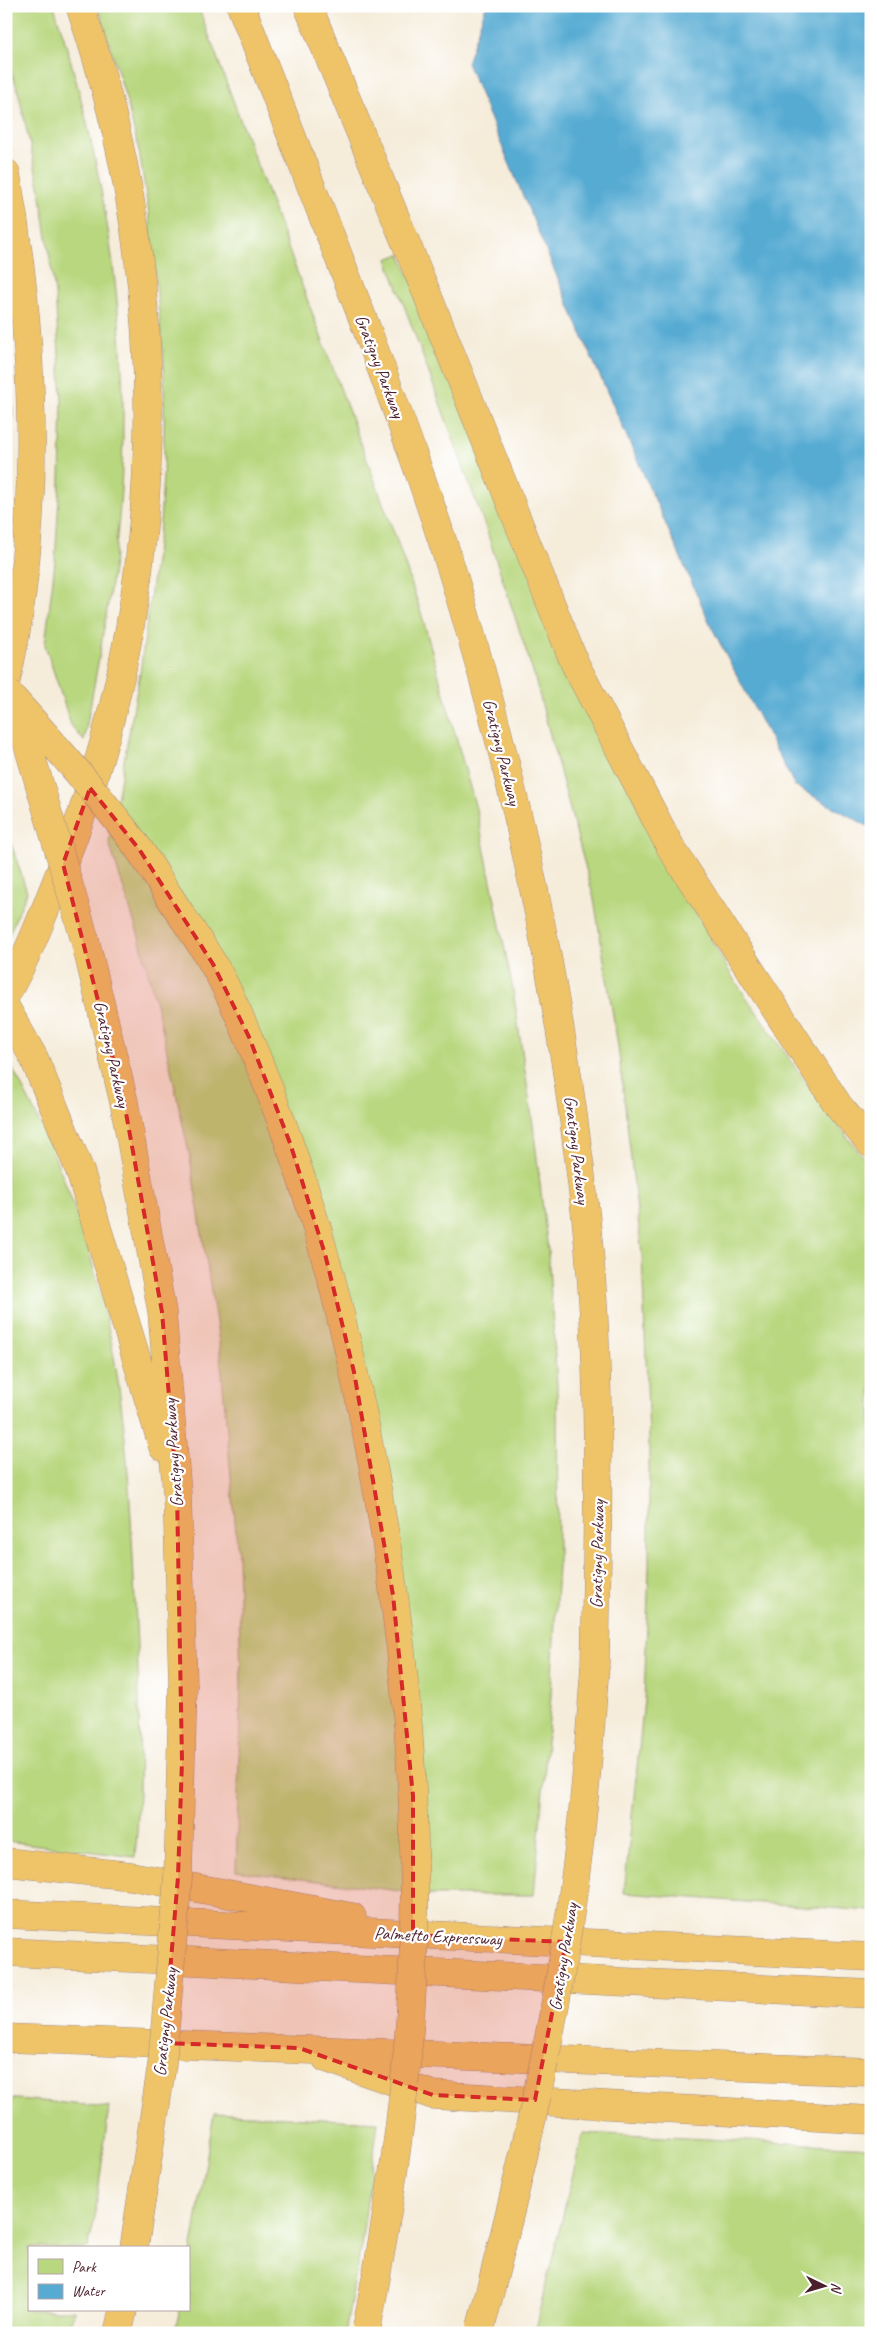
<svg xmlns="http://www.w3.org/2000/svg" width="877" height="2339" viewBox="0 0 877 2339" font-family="Caveat,sans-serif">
<rect width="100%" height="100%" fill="#fff"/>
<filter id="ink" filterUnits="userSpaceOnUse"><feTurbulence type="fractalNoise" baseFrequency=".02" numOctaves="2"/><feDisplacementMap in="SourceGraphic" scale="10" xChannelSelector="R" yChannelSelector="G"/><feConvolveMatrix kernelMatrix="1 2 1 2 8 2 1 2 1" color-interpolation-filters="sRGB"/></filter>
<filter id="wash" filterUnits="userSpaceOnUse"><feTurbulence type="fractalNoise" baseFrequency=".0096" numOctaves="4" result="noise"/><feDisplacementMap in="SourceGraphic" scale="20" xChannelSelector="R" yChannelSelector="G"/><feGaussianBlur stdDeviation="1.12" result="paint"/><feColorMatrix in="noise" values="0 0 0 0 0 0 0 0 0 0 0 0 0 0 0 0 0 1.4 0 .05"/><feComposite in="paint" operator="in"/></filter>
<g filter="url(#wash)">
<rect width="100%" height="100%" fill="#f5ecda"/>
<path fill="#b8d77e" stroke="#817b54" d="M 6,6 L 54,6 C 102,154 129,312 122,468 C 119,559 100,650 84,741 L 71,725 L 45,645 L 55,562 L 60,482 L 62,400 L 55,293 L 40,190 L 18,91 L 6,55 Z
M 98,6 L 198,6 L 396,538 L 420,609 L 477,812 L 513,990 L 533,1125 L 548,1251 L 557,1386 L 558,1566 L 551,1695 L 534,1895 L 433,1895 L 236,1871 L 241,1682 L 238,1555 L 219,1341 L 190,1158 L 162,1028 L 139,937 L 109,843 L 140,673 L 160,524 L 164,461 L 164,363 L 149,214 L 139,151 L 126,99 Z
M 400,254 L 647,826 L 733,978 L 816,1097 L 871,1167 L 871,1911 L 624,1893 L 644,1700 L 649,1569 L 649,1438 L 642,1254 L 618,1046 L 594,899 L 534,675 L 485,526 L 387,259 Z
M 6,296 L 13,389 L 12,447 L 6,524 Z
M 6,828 L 27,892 L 6,941 Z
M 6,1057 C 56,1146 93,1245 112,1346 C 128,1430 131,1516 135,1601 C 139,1687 143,1772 135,1857 L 6,1841 Z
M 6,2098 L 109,2107 L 95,2217 L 88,2248 L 29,2248 L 29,2310 L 74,2310 L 70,2333 L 6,2333 Z
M 214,2113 L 378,2122 L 361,2246 L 345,2333 L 174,2333 L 180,2310 L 189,2310 L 189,2265 Z
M 583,2133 L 871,2147 L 871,2333 L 534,2333 Z"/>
<path fill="#57abd3" stroke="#50657f" d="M 486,6 L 871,6 L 871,828 L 795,786 L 711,626 L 580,331 L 467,63 Z"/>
</g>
<g filter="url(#ink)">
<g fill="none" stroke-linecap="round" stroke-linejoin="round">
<defs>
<path id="highway" d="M 241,6 C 283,113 325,220 366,327 C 396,408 426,488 452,571 C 517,782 562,999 586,1219 C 602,1368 598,1517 595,1666
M 308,6 L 427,294 L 575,664 L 671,848 L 838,1105 L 871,1144
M 6,173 C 35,339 44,515 6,681
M 85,940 L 124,1102 L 162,1312 L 177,1493 L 183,1684
M 6,994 C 29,954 45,910 62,867 C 171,594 176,284 80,6
M 6,1008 L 34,1058 L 80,1171 L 163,1447
M 6,1862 L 131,1876 L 352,1917
M 6,1914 L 871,1957
M 6,1952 L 871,1994
M 6,2038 L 871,2072
M 326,2058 L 433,2095 L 871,2120
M 118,2333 L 123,2310"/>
</defs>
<use href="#highway" stroke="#a08682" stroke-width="29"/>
<use href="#highway" stroke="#efc469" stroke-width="28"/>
<defs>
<path id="highway-bridge" d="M 6,691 C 51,741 96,791 136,845 C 148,861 158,879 169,896 C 183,918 198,939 212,962 C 234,999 250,1041 266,1081 C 295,1154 319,1229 338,1305 C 393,1528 424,1760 412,1989 C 406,2103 388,2215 367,2327
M 18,711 L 85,940
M 134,2248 L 162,2064 L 178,1877 L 183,1684
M 481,2326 C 517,2188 551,2049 571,1907 C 583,1827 589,1747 595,1666"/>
</defs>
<use href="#highway-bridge" stroke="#a08682" stroke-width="29" stroke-linecap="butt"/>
<use href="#highway-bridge" stroke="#efc469" stroke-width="28"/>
</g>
</g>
<path fill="#d62828" fill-opacity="0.2" stroke="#d62828" stroke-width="4" stroke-dasharray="10 6" stroke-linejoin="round" d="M 90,788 L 139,849 L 213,964 L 249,1037 L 290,1143 L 325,1254 L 354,1372 L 393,1595 L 413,1796 L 413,1935 L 566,1942 L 535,2100 L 433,2095 L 299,2048 L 164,2043 L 178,1877 L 182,1761 L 177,1493 L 162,1312 L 124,1102 L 63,864 Z"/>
<g text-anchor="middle" stroke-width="4.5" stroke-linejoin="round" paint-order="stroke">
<g font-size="18" fill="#4a1f2b" stroke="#fff">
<text transform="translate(380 366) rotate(69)" y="6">Gratigny Parkway</text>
<text transform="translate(502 752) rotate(76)" y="6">Gratigny Parkway</text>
<text transform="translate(112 1054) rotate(77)" y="6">Gratigny Parkway</text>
<text transform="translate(577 1150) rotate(83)" y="6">Gratigny Parkway</text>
<text transform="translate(173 1453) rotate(-94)" y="6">Gratigny Parkway</text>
<text transform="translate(597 1554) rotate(-89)" y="6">Gratigny Parkway</text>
<text transform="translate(438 1936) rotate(3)" y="6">Palmetto Expressway</text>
<text transform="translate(563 1957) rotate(-81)" y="6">Gratigny Parkway</text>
<text transform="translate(165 2022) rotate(-84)" y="6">Gratigny Parkway</text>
</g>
</g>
<rect width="877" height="2339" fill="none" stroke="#fff" stroke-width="25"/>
<rect x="28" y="2246" width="162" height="65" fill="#ffffff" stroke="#b7a5aa"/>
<rect x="38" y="2259" width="25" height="15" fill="#b8d77e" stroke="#b7a5aa"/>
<text x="72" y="2272" font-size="15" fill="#4a1f2b">Park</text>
<rect x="38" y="2284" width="25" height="15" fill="#57abd3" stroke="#b7a5aa"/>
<text x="72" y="2296" font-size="15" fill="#4a1f2b">Water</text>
<g transform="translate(824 2286) rotate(95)" stroke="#ffffff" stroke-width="4" paint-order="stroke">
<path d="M0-4L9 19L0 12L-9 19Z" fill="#4a1f2b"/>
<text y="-8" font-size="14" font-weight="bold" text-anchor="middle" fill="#4a1f2b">N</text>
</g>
</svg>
